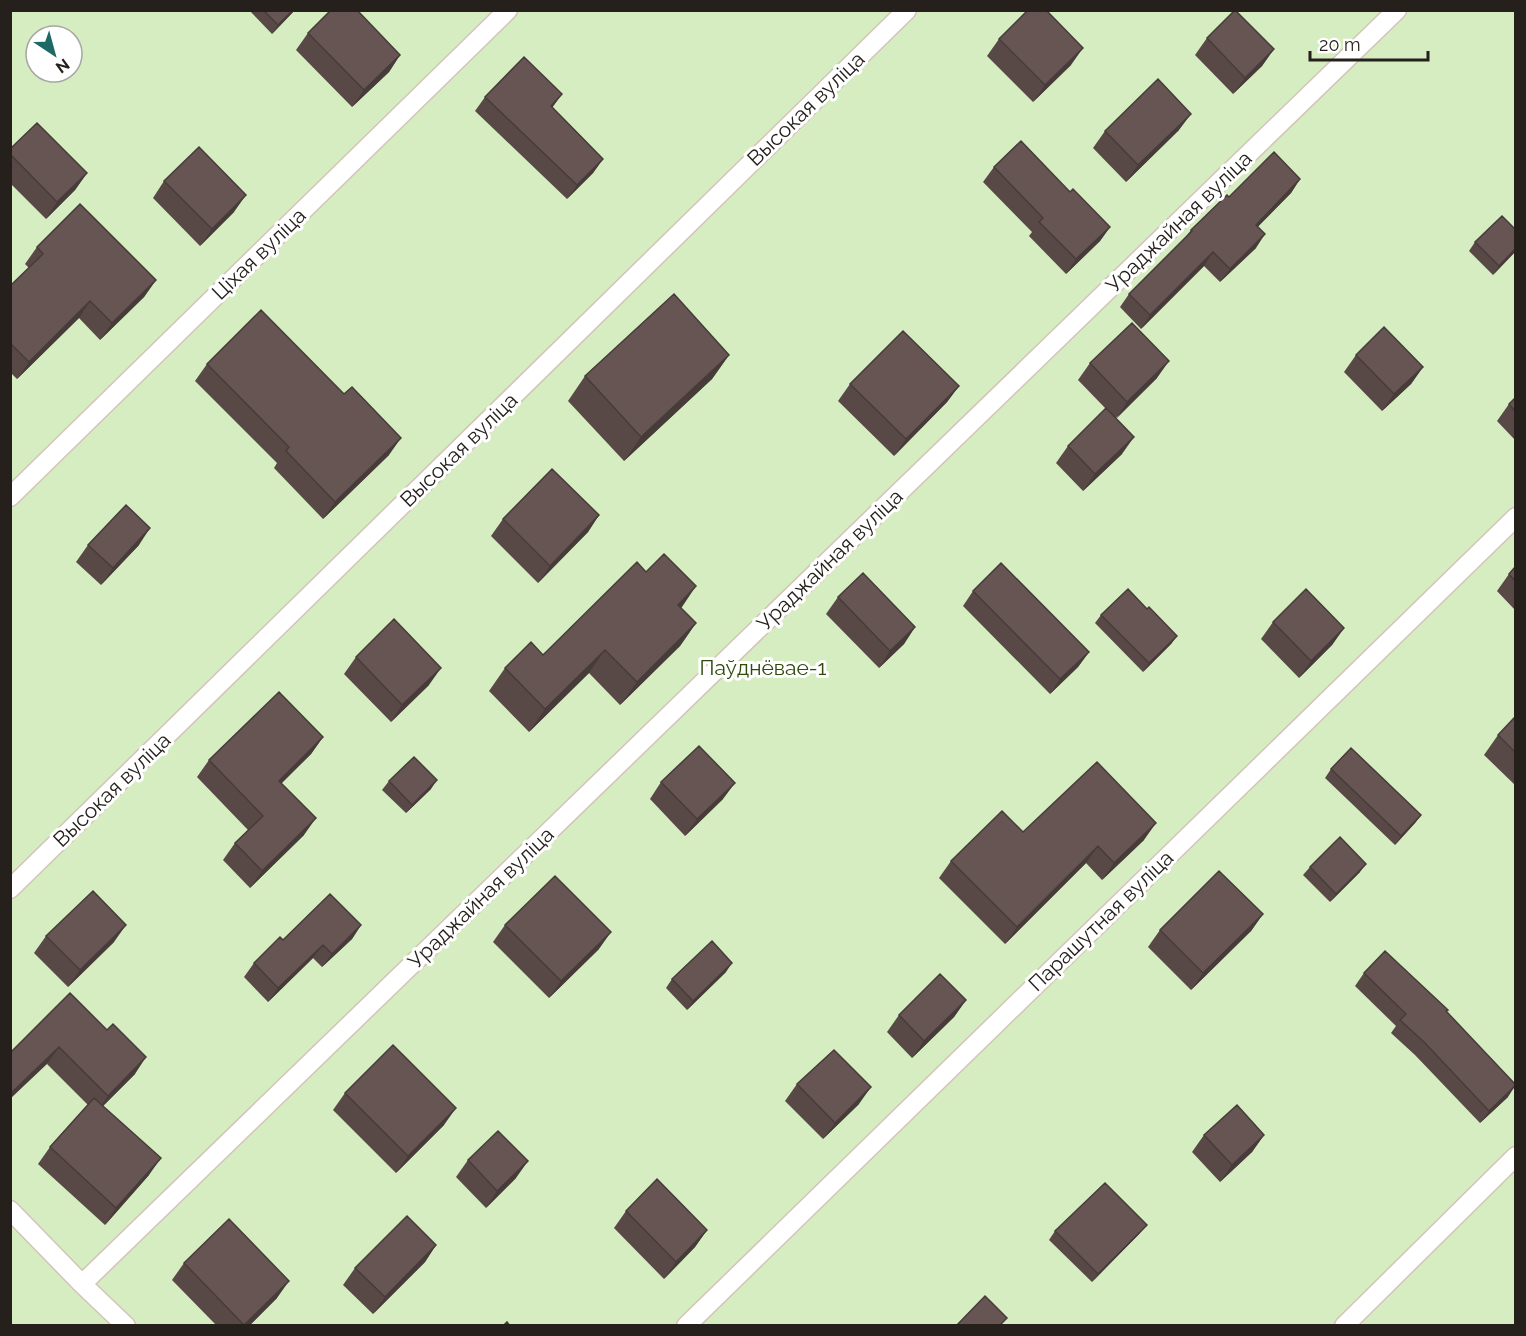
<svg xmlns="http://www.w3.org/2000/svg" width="1526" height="1336" viewBox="0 0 1526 1336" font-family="Raleway,sans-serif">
<rect width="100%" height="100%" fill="#fef8f3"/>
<path fill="#d5edc1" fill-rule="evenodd" d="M 11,11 L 1515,11 L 1515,1325 L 11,1325 ZM 36,36 L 72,36 L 72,72 L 36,72 Z"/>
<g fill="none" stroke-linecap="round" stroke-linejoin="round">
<defs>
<path id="lane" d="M 10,497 L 508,10
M 10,889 L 907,10
M 10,1210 L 82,1284 L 126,1326
M 82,1284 L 1397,10
M 686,1326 L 1516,517
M 1344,1326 L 1516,1156"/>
</defs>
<use href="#lane" stroke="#d3c4ba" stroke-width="21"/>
<use href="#lane" stroke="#fff" stroke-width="18"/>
</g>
<path fill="#584947" d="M 249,10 L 295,10 L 272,34 Z
M 308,33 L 400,55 L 389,72 L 352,107 L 296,50 Z
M 1207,38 L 1274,49 L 1262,66 L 1233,94 L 1195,55 Z
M 999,39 L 1071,65 L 1033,102 L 987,56 Z
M 562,94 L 552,107 L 603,159 L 593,173 L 567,199 L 475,111 L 485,97 Z
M 1179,130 L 1126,182 L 1093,148 L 1105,131 Z
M 10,149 L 87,173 L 75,190 L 46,219 L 10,183 Z
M 994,167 L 1070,192 L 1110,227 L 1100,241 L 1066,274 L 1029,236 L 1032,232 L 983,182 Z
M 1300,179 L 1291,193 L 1258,226 L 1256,248 L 1220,282 L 1204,266 L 1141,329 L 1120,307 L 1129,294 L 1185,238 L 1191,230 L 1229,197 Z
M 164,181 L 234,212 L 200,246 L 153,198 Z
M 1475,242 L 1515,252 L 1493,275 L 1469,251 Z
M 37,247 L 156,280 L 144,297 L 100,340 L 79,318 L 17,379 L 10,372 L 10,286 L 29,268 L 25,264 Z
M 729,355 L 712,379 L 624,461 L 568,401 L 585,376 Z
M 1356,355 L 1423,367 L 1411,384 L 1382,411 L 1344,372 Z
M 1090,363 L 1157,378 L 1116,418 L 1122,454 L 1083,491 L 1056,463 L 1068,446 L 1106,409 L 1078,380 Z
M 207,364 L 389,455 L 323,519 L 274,468 L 277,463 L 195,381 Z
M 850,384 L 959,386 L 947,402 L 894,456 L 838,401 Z
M 1515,398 L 1515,440 L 1497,421 L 1509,404 Z
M 599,515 L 588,532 L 538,583 L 491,536 L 503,519 Z
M 88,545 L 139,545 L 101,585 L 76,562 Z
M 1515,567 L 1515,610 L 1497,591 L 1509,574 Z
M 973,591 L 1089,652 L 1078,667 L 1050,694 L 963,606 Z
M 838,597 L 915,627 L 904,644 L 879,668 L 826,614 Z
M 681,608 L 696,623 L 680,646 L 620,705 L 589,673 L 529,732 L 489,691 L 505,668 Z
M 1147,609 L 1177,636 L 1171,644 L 1143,672 L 1095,623 L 1101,615 Z
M 1273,622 L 1344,628 L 1332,645 L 1299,678 L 1261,639 Z
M 356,657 L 429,685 L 391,722 L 344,674 Z
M 1515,717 L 1515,785 L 1484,755 L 1498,735 Z
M 323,737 L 311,754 L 281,783 L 304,835 L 250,888 L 223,860 L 235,843 L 248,830 L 197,777 L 209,760 Z
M 1331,769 L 1421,815 L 1415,823 L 1395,845 L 1325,778 Z
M 389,781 L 431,789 L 406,813 L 382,790 Z
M 661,782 L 723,799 L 685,836 L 650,799 Z
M 1023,832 L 1144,840 L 1102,880 L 1086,863 L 1005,944 L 939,878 L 951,861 Z
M 1310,867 L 1360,872 L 1330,902 L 1303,875 Z
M 1263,914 L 1251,931 L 1191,990 L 1148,947 L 1160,930 Z
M 361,925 L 352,939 L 322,967 L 313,958 L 268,1002 L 244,977 L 254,963 L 283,940 Z
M 505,925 L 599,949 L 549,998 L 493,942 Z
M 46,936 L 114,942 L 68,987 L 34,953 Z
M 726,972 L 687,1010 L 666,988 L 672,979 Z
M 1364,973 L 1447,1011 L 1508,1097 L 1480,1123 L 1415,1055 L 1391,1033 L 1396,1026 L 1355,986 Z
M 70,993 L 135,1074 L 103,1106 L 149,1175 L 105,1225 L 38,1164 L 50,1147 L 88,1105 L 47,1064 Z
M 966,1000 L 954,1017 L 912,1058 L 887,1032 L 899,1015 Z
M 797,1084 L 859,1104 L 823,1139 L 785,1101 Z
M 345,1093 L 444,1125 L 396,1173 L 333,1110 Z
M 1204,1135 L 1264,1135 L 1252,1152 L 1220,1182 L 1192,1152 Z
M 468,1160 L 516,1178 L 486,1208 L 456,1177 Z
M 626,1211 L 707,1230 L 695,1247 L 664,1279 L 614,1228 Z
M 1055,1231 L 1140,1233 L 1092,1282 L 1049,1240 Z
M 436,1245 L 425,1262 L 373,1314 L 343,1285 L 355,1268 Z
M 184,1263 L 277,1298 L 249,1326 L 217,1326 L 172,1280 Z"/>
<path fill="#473c3a" d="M 293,10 L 295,10 L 272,34 L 278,25 Z
M 1083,48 L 1071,65 L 1033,102 L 1045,85 Z
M 1274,49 L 1262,66 L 1233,94 L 1245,78 Z
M 400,55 L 389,72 L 352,107 L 364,90 Z
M 562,94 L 552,108 L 551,106 Z
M 1191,114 L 1179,130 L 1126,182 L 1138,165 Z
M 603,159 L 593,173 L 567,199 L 577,185 Z
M 87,173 L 75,190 L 46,219 L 57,202 Z
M 1300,179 L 1291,193 L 1247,238 L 1256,225 Z
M 246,195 L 234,212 L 200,246 L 212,229 Z
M 1110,227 L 1100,241 L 1066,274 L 1076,259 Z
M 1265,234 L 1256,248 L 1220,282 L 1230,269 Z
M 1515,249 L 1515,252 L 1493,275 L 1499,266 Z
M 1213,252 L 1204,266 L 1141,329 L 1150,315 Z
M 156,280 L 144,297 L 100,340 L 112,323 Z
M 90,301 L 79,318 L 17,379 L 29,362 Z
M 729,355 L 712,379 L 624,461 L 641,437 Z
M 1169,361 L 1157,378 L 1116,419 L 1127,402 Z
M 1423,367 L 1411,384 L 1382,411 L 1394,394 Z
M 959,386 L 947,402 L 894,456 L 906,439 Z
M 1134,437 L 1122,454 L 1083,491 L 1095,474 Z
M 401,438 L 389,455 L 323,519 L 335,502 Z
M 599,515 L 588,532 L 538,583 L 550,566 Z
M 150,528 L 139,545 L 101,585 L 113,568 Z
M 696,586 L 680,610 L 678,605 Z
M 696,623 L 680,646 L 620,705 L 637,682 Z
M 915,627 L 904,644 L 879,668 L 890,651 Z
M 1344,628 L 1332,645 L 1299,678 L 1311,661 Z
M 1177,636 L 1171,644 L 1143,672 L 1149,663 Z
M 605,650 L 589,673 L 529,732 L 545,709 Z
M 1089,652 L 1078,667 L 1050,694 L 1060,679 Z
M 441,668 L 429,685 L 391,722 L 402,705 Z
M 323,737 L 311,754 L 267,798 L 279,781 Z
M 437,780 L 431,789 L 406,813 L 412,805 Z
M 735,783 L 723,799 L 685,836 L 697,819 Z
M 1421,815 L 1415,823 L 1395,845 L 1401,836 Z
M 316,818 L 304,835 L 250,888 L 262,871 Z
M 1156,823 L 1144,840 L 1102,880 L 1114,863 Z
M 1098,846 L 1086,863 L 1005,944 L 1017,927 Z
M 1366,864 L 1360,872 L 1330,902 L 1336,894 Z
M 1263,914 L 1251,931 L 1191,990 L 1203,973 Z
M 126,925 L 114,942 L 68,987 L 80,970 Z
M 361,925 L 352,939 L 322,967 L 332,954 Z
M 611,932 L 599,949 L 549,998 L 561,981 Z
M 323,945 L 313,958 L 268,1002 L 278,988 Z
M 732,963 L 726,972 L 687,1010 L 693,1001 Z
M 966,1000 L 954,1017 L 912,1058 L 924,1041 Z
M 59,1047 L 47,1064 L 10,1099 L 10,1094 Z
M 146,1057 L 135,1074 L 96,1113 L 108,1096 Z
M 1515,1086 L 1508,1097 L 1480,1123 L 1489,1111 Z
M 871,1087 L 859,1104 L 823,1139 L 835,1123 Z
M 456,1108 L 444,1125 L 396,1173 L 408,1156 Z
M 1264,1135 L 1252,1152 L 1220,1182 L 1232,1165 Z
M 161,1158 L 149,1175 L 105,1225 L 116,1208 Z
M 528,1161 L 516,1178 L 486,1208 L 497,1191 Z
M 1147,1225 L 1140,1233 L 1092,1282 L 1098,1274 Z
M 707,1230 L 695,1247 L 664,1279 L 676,1262 Z
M 436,1245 L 425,1262 L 373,1314 L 385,1297 Z
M 289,1281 L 277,1298 L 249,1326 L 244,1326 Z"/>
<path fill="#665553" stroke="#473c3a" stroke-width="1.5" d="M 263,10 L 293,10 L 278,25 Z
M 331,10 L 357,10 L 400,55 L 364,90 L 308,33 Z
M 1028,10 L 1046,10 L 1083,48 L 1045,85 L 999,39 Z
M 1235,10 L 1274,49 L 1245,78 L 1207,38 Z
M 524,57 L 562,94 L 551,106 L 603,159 L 577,185 L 485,97 Z
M 1158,79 L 1191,114 L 1138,165 L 1105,131 Z
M 37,123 L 87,173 L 57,202 L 10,154 L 10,149 Z
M 1021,141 L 1070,192 L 1073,189 L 1110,227 L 1076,259 L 1039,222 L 1043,218 L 994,167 Z
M 199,147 L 246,195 L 212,229 L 164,181 Z
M 1274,152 L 1300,179 L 1256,225 L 1265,234 L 1230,269 L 1213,252 L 1150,315 L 1129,294 L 1192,231 L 1191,230 L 1227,195 L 1229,197 Z
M 80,204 L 156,280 L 112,323 L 90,301 L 29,362 L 10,343 L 10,286 L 43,254 L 37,247 Z
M 1502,216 L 1515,229 L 1515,249 L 1499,266 L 1475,242 Z
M 674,294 L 729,355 L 641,437 L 585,376 Z
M 261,310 L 344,394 L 352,387 L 401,438 L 335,502 L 286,451 L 289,447 L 207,364 Z
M 1132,323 L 1169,361 L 1127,402 L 1090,363 Z
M 1384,327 L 1423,367 L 1394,394 L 1356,355 Z
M 903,331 L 959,386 L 906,439 L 850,384 Z
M 1515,398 L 1515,411 L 1509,404 Z
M 1106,408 L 1134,437 L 1095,474 L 1068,446 Z
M 552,469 L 599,515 L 550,566 L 503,519 Z
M 126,505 L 150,528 L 113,568 L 88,545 Z
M 664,554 L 696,586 L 678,605 L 696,623 L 637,682 L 605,650 L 545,709 L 505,668 L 531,642 L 543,655 L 637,562 L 646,572 Z
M 1001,563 L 1089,652 L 1060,679 L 973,591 Z
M 1515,567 L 1515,581 L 1509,574 Z
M 863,573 L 915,627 L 890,651 L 838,597 Z
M 1128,589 L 1147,609 L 1149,607 L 1177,636 L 1149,663 L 1101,615 Z
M 1306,589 L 1344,628 L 1311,661 L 1273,622 Z
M 394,619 L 441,668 L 402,705 L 356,657 Z
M 279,692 L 323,737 L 279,781 L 316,818 L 262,871 L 235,843 L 263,816 L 209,760 Z
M 1515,717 L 1515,752 L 1498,735 Z
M 699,746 L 735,783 L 697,819 L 661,782 Z
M 1351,748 L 1421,815 L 1401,836 L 1331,769 Z
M 414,757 L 437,780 L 412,805 L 389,781 Z
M 1097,762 L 1156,823 L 1114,863 L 1098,846 L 1017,927 L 951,861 L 1002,811 L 1023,832 Z
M 1340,837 L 1366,864 L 1336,894 L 1310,867 Z
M 1219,871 L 1263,914 L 1203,973 L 1160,930 Z
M 555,876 L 611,932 L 561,981 L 505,925 Z
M 93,891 L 126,925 L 80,970 L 46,936 Z
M 330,894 L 361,925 L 332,954 L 323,945 L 278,988 L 254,963 L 280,937 L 283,940 Z
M 712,941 L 732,963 L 693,1001 L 672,979 Z
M 1385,951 L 1448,1010 L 1446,1011 L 1515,1084 L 1515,1086 L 1489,1111 L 1424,1042 L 1400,1020 L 1406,1014 L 1364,973 Z
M 940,974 L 966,1000 L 924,1041 L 899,1015 Z
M 70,993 L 107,1030 L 113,1024 L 146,1057 L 108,1096 L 59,1047 L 10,1094 L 10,1053 Z
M 393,1045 L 456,1108 L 408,1156 L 345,1093 Z
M 834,1050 L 871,1087 L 835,1123 L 797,1084 Z
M 94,1098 L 161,1158 L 116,1208 L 50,1147 Z
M 1237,1105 L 1264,1135 L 1232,1165 L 1204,1135 Z
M 498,1131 L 528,1161 L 497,1191 L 468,1160 Z
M 657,1179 L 707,1230 L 676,1262 L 626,1211 Z
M 1105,1183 L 1147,1225 L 1098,1274 L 1055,1231 Z
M 407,1216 L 436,1245 L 385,1297 L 355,1268 Z
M 229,1219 L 289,1281 L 244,1325 L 184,1263 Z
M 985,1296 L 1007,1318 L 999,1326 L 956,1326 Z
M 507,1322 L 510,1326 L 503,1326 Z"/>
<g text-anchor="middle" stroke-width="6" stroke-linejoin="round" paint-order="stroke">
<g font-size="21" fill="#25201c" stroke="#fff">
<text transform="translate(806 109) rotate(-44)" y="7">Высокая вуліца</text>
<text transform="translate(1179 222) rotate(-44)" y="7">Ураджайная вуліца</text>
<text transform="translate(259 254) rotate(-44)" y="7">Ціхая вуліца</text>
<text transform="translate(459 450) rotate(-44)" y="7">Высокая вуліца</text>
<text transform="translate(830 560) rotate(-44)" y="7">Ураджайная вуліца</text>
<text transform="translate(112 790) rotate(-44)" y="7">Высокая вуліца</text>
<text transform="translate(481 898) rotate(-44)" y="7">Ураджайная вуліца</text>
<text transform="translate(1101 921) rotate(-44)" y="7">Парашутная вуліца</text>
</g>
<g font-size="21" fill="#2f4a0b" stroke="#fff">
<text x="763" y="675">Паўднёвае-1</text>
</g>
</g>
<rect width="1526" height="1336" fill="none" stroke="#25201c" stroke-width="24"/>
<g transform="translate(54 54) rotate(144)"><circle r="28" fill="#ffffff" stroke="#a8a6a4" stroke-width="1.5"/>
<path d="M0-4.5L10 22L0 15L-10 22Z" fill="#1d6966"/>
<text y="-9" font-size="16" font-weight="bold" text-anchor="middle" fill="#25201c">N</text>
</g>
<path d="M1310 51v9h118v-9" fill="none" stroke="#25201c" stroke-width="3"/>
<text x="1319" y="51" font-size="18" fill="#25201c" stroke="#ffffff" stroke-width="4.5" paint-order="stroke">20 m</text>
</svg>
